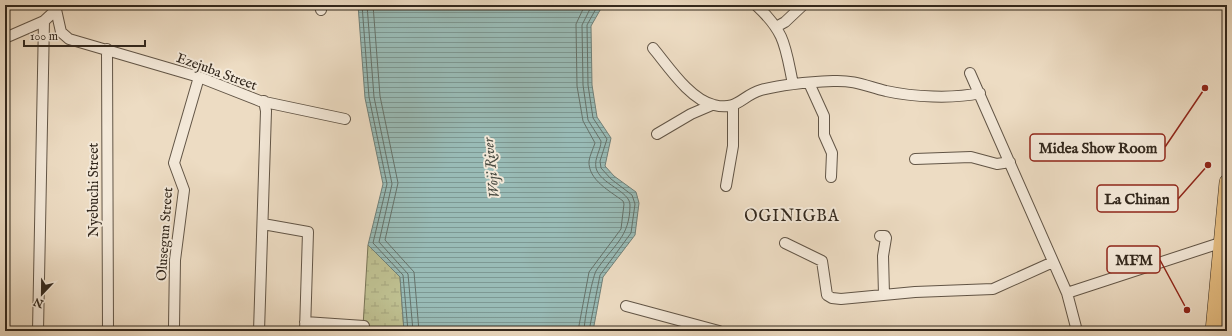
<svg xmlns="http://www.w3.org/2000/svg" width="1232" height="336" viewBox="0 0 1232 336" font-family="'IM FELL English',serif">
<defs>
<pattern id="wetland-marsh" width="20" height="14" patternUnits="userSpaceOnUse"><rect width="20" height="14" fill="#bebf90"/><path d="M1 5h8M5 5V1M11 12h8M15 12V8" fill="none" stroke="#a4a47c"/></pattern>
<pattern id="water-rules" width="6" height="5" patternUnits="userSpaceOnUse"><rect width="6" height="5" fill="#99bbb6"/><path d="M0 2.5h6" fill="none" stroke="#7d9893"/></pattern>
</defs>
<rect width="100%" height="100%" fill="#eddcc3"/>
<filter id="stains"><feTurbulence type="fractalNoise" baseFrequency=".005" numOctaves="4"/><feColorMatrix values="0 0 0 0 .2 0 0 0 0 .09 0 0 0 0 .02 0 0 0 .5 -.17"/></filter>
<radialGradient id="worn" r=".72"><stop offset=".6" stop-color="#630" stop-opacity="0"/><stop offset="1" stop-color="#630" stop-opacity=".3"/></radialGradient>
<path fill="url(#wetland-marsh)" stroke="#787456" d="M 368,245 L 400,277 L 404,331 L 361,331 L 363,326 Z"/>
<path fill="url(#water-rules)" stroke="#708079" d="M 358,5 L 603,5 L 591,26 L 592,85 L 597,117 L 611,138 L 605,166 L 614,176 L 636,192 L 639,203 L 635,235 L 603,277 L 593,331 L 404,331 L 400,277 L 368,245 L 383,184 L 365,98 Z"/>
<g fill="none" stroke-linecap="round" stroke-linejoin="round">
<path stroke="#66726a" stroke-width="1" d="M 362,5 L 369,97 L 387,184 L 373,243 L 403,275 L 408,331
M 367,5 L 374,97 L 392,184 L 379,242 L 408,274 L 413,331
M 373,5 L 380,96 L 398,183 L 385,240 L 414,272 L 419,331
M 578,331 L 589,272 L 621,229 L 624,204 L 623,201 C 610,191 588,180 589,161 C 590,155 593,149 595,143 L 583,121 L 577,86 L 576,24 L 585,5
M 584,331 C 584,321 592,279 596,271 C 612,246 630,238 630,205 C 630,191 600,184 596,168 C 594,158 601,150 601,141 L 588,120 L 583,85 L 582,25 L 592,5
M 589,331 L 600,275 L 631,233 L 635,204 L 632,195 L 611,179 L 601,168 L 600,161 L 607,139 L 593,118 L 588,85 L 587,25 L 598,5"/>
<defs>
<path id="minor" d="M 55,5 L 61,32 L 69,39 L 199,77 L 260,101 L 345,119
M 320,5 L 321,10
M 756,5 C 786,33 785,46 793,84
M 776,27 L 785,22 L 803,5
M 5,38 L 44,21 L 56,10
M 653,48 C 668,66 690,100 714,105 C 738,111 741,96 761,90 C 784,84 809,82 833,81 C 855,80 866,86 886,91 C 913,97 953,99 980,93
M 107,49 L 108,331
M 970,73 L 1067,293 L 1077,331
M 809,83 L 824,116 L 824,135 L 832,153 L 831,177
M 657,134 L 691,114 L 712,105
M 915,159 L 971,157 L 997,164 L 1010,162
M 726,186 L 733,146 L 733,107
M 263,224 L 308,232 L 305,331
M 880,236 L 885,236 L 886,238 L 883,256 L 884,295
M 785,243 L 822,261 L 827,295 L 832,298 L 841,299 L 915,292 L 993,289 L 1053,262
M 1067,293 L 1220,243
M 626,306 L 719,331
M 305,322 L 364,326
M 174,326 L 175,260 L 184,190 L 174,163 L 199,77
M 38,331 L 44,21
M 259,331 L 266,111 L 264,101"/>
<path id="primary" d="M 1213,331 L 1227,182
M 1225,331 L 1227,310"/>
</defs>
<use href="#minor" stroke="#625546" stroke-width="12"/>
<use href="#primary" stroke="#33281d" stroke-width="16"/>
<use href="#minor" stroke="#f3e8d8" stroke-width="10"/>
<use href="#primary" stroke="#e6be82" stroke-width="15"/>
</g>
<g text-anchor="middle" stroke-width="4" stroke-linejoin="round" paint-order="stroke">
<g font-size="14" fill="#33281d" stroke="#f3e8d8">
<text transform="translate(217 71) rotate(20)" y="5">Ezejuba Street</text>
<text transform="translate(93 190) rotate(-90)" y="5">Nyebuchi Street</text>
<text transform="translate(164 234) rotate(-86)" y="5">Olusegun Street</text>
</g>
<g font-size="15" font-style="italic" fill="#4c4d43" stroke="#f3e8d8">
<text transform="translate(491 168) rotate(-96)" y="5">Woji River</text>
</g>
<g font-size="16" letter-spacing="1" fill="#33281d" stroke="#f3e8d8">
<text x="792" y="221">OGINIGBA</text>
</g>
</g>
<path fill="none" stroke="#8f2418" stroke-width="1.5" d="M1205 88L1165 147M1208 165L1178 199M1187 310L1160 260"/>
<g fill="#8f2418" stroke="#f3e8d8" stroke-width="1.5">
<circle cx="1205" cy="88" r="4"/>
<circle cx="1208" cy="165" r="4"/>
<circle cx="1187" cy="310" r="4"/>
</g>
<g fill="#f3e8d8" stroke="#8f2418" stroke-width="1.5">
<rect x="1030" y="134" width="135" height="27" rx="4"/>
<rect x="1097" y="185" width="81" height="27" rx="4"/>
<rect x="1107" y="246" width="53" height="27" rx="4"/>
</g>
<g font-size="15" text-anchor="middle" font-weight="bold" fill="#33281d">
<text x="1098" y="153">Midea Show Room</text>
<text x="1137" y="204">La Chinan</text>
<text x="1134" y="265">MFM</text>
</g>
<rect width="1232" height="336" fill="none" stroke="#eddcc3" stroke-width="20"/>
<rect x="6" y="6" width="1220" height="324" fill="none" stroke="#33281d" stroke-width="2"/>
<rect x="10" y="10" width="1212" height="316" fill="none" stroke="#33281d"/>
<g transform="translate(42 294) rotate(202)" stroke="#f3e8d8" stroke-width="3" paint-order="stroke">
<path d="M0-3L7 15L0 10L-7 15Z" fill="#33281d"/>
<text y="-6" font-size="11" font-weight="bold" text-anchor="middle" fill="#33281d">N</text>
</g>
<path d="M24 40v6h121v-6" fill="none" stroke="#33281d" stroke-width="2"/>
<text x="30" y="40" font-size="12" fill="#33281d" stroke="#f3e8d8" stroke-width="3" paint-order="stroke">100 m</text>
<rect width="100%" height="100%" filter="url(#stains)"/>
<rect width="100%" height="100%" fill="url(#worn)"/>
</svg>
